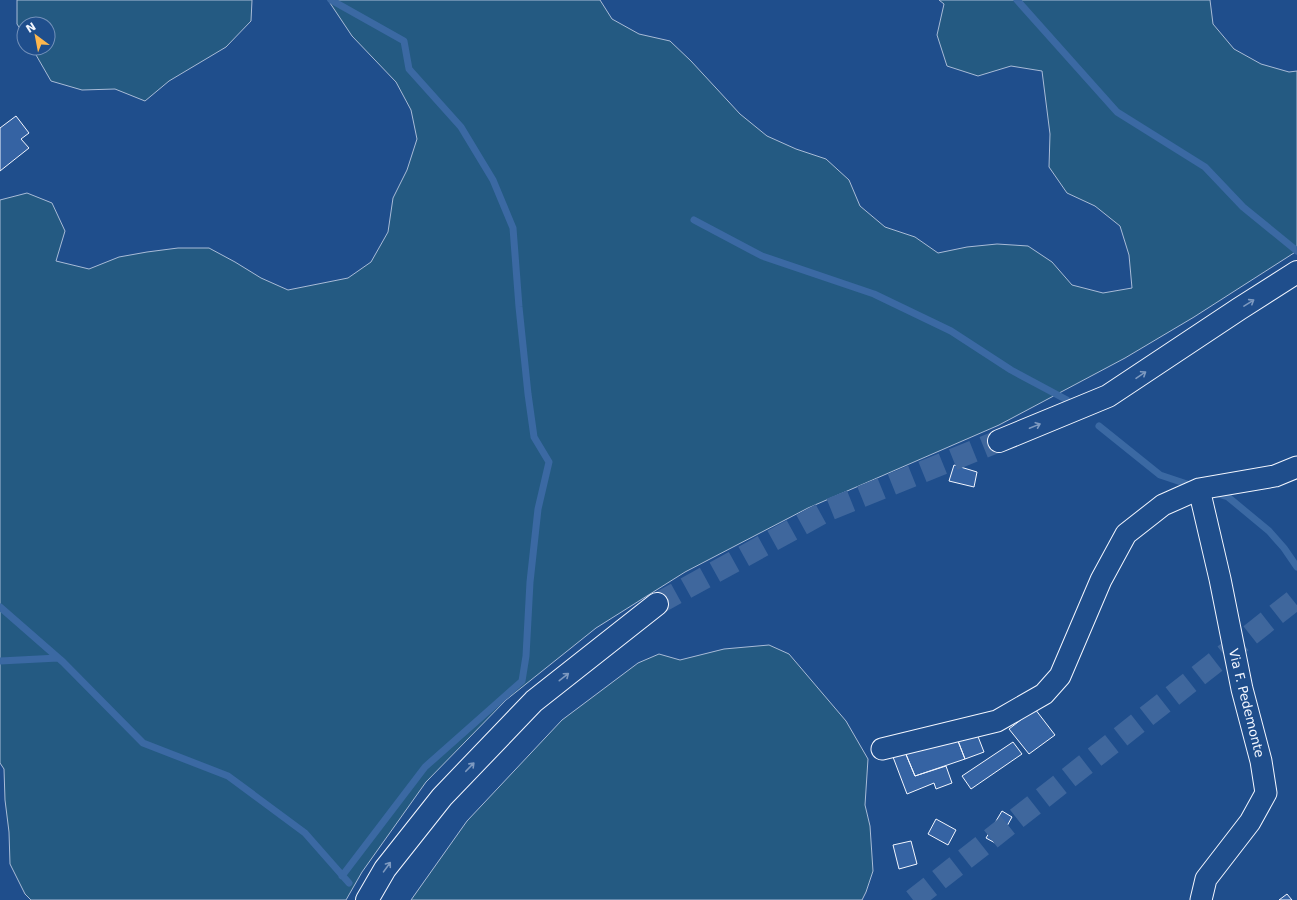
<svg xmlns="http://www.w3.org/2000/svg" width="1297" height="900" viewBox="0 0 1297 900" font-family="'DejaVu Sans',sans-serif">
<rect width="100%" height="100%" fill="#1f4e8c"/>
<path fill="#245a82" stroke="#a8bbd7" d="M 17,0 L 252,0 L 251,21 L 226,47 L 169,81 L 145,101 L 115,89 L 82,90 L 51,81 L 32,48 L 48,48 L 48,24 L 24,24 L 24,35 L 17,24 Z
M 328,0 L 600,0 L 612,19 L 639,34 L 670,41 L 691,61 L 740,114 L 767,136 L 796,149 L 826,159 L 849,180 L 860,206 L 885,227 L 915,237 L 938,253 L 967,247 L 997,244 L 1028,246 L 1052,262 L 1072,285 L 1103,293 L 1132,288 L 1129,255 L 1120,226 L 1095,206 L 1067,193 L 1049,167 L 1050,134 L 1042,71 L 1011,66 L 978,76 L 947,66 L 937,35 L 944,4 L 939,0 L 1210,0 L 1213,24 L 1234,49 L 1261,64 L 1289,72 L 1297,71 L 1297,251 L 1194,317 L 1125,358 L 999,425 L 808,508 L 685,572 L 596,628 L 506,700 L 426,782 L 362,872 L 346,900 L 31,900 L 25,894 L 10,864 L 9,832 L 5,800 L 4,769 L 0,763 L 0,200 L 27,193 L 52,203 L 65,231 L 56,261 L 89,269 L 119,257 L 147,252 L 178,248 L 209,248 L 235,262 L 261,278 L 288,290 L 348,278 L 371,262 L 388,232 L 393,198 L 407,170 L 417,139 L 411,110 L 396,82 L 352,36 Z
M 769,645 L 789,654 L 846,721 L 868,759 L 865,805 L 870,826 L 873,871 L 866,892 L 862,900 L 411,900 L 467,821 L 562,720 L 638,663 L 659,654 L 680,660 L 724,649 Z"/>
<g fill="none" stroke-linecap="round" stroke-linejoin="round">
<path stroke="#3b69a3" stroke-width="7" d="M 331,0 L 404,41 L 409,69 L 461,127 L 493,180 L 513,228 L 519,307 L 528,394 L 534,437 L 549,462 L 538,509 L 530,582 L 526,656 L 522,681 L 425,767 L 342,876
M 1017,0 L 1117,112 L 1205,167 L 1243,207 L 1297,251
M 694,220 L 762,256 L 874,294 L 951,331 L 1011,370 L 1067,400
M 1099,426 L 1160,475 L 1193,486
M 1215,493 L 1228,497 L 1269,531 L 1284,548 L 1297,567
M 0,607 L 63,662 L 143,743 L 228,776 L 305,833 L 349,883
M 0,661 L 58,658"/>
</g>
<path fill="#3563a3" stroke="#f2f6ff" d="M 16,116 L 29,133 L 21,139 L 29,148 L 0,171 L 0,128 Z
M 954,465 L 977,472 L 974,487 L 949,481 Z
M 1035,709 L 1055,735 L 1029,754 L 1009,729 Z
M 977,734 L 984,752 L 965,759 L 958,741 Z
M 958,741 L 965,759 L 915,776 L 905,752 Z
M 1013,742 L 1022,754 L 971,789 L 962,776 Z
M 905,752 L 915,776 L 946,766 L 952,783 L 936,789 L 934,783 L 907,794 L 893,757 Z
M 1002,811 L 1012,817 L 997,844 L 986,838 Z
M 936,819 L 956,830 L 948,845 L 928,834 Z
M 911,841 L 917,864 L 899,869 L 893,845 Z
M 1287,894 L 1292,900 L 1279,900 Z"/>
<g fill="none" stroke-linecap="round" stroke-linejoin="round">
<path stroke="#3f679d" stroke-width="22" stroke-dasharray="22 11" stroke-linecap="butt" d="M 657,604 L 828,510 L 999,441
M 913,900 L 1297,598"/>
<defs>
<path id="street" d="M 1199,489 L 1220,579 L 1242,689 L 1261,761 L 1266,793 L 1250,822 L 1206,879 L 1201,900
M 882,749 L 997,721 L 1044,694 L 1060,676 L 1101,580 L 1126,534 L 1163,505 L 1199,489 L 1275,476 L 1297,467"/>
<path id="highway" d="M 999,441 L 1108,396 L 1239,309 L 1297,272
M 367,900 L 385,869 L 442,797 L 534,701 L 657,604"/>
</defs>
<use href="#street" stroke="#f2f6ff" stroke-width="23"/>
<use href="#highway" stroke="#f2f6ff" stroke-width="24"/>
<use href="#street" stroke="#1f4e8c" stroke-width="21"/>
<use href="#highway" stroke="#1f4e8c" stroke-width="22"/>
</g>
<defs><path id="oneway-shaft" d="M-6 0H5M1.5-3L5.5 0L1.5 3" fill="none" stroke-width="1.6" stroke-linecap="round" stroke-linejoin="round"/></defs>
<g stroke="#7e9ac0">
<use href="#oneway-shaft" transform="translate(1249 303) rotate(-32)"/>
<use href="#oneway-shaft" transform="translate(1141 375) rotate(-34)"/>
<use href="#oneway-shaft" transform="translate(1035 426) rotate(-22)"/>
<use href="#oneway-shaft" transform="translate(564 677) rotate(-38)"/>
<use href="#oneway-shaft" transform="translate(470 767) rotate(-46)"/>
<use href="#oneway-shaft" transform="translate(387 867) rotate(-54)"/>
</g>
<g text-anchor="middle" stroke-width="3" stroke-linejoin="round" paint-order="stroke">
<g font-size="13" fill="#f2f6ff" stroke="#1f4e8c">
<text transform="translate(1247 703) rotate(76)" y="5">Via F. Pedemonte</text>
</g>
</g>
<g transform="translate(36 36) rotate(328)"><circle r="19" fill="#1f4e8c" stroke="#7391ba"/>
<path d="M0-3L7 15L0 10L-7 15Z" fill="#ffb74d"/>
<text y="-6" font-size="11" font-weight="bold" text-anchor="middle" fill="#f2f6ff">N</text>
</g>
</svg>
